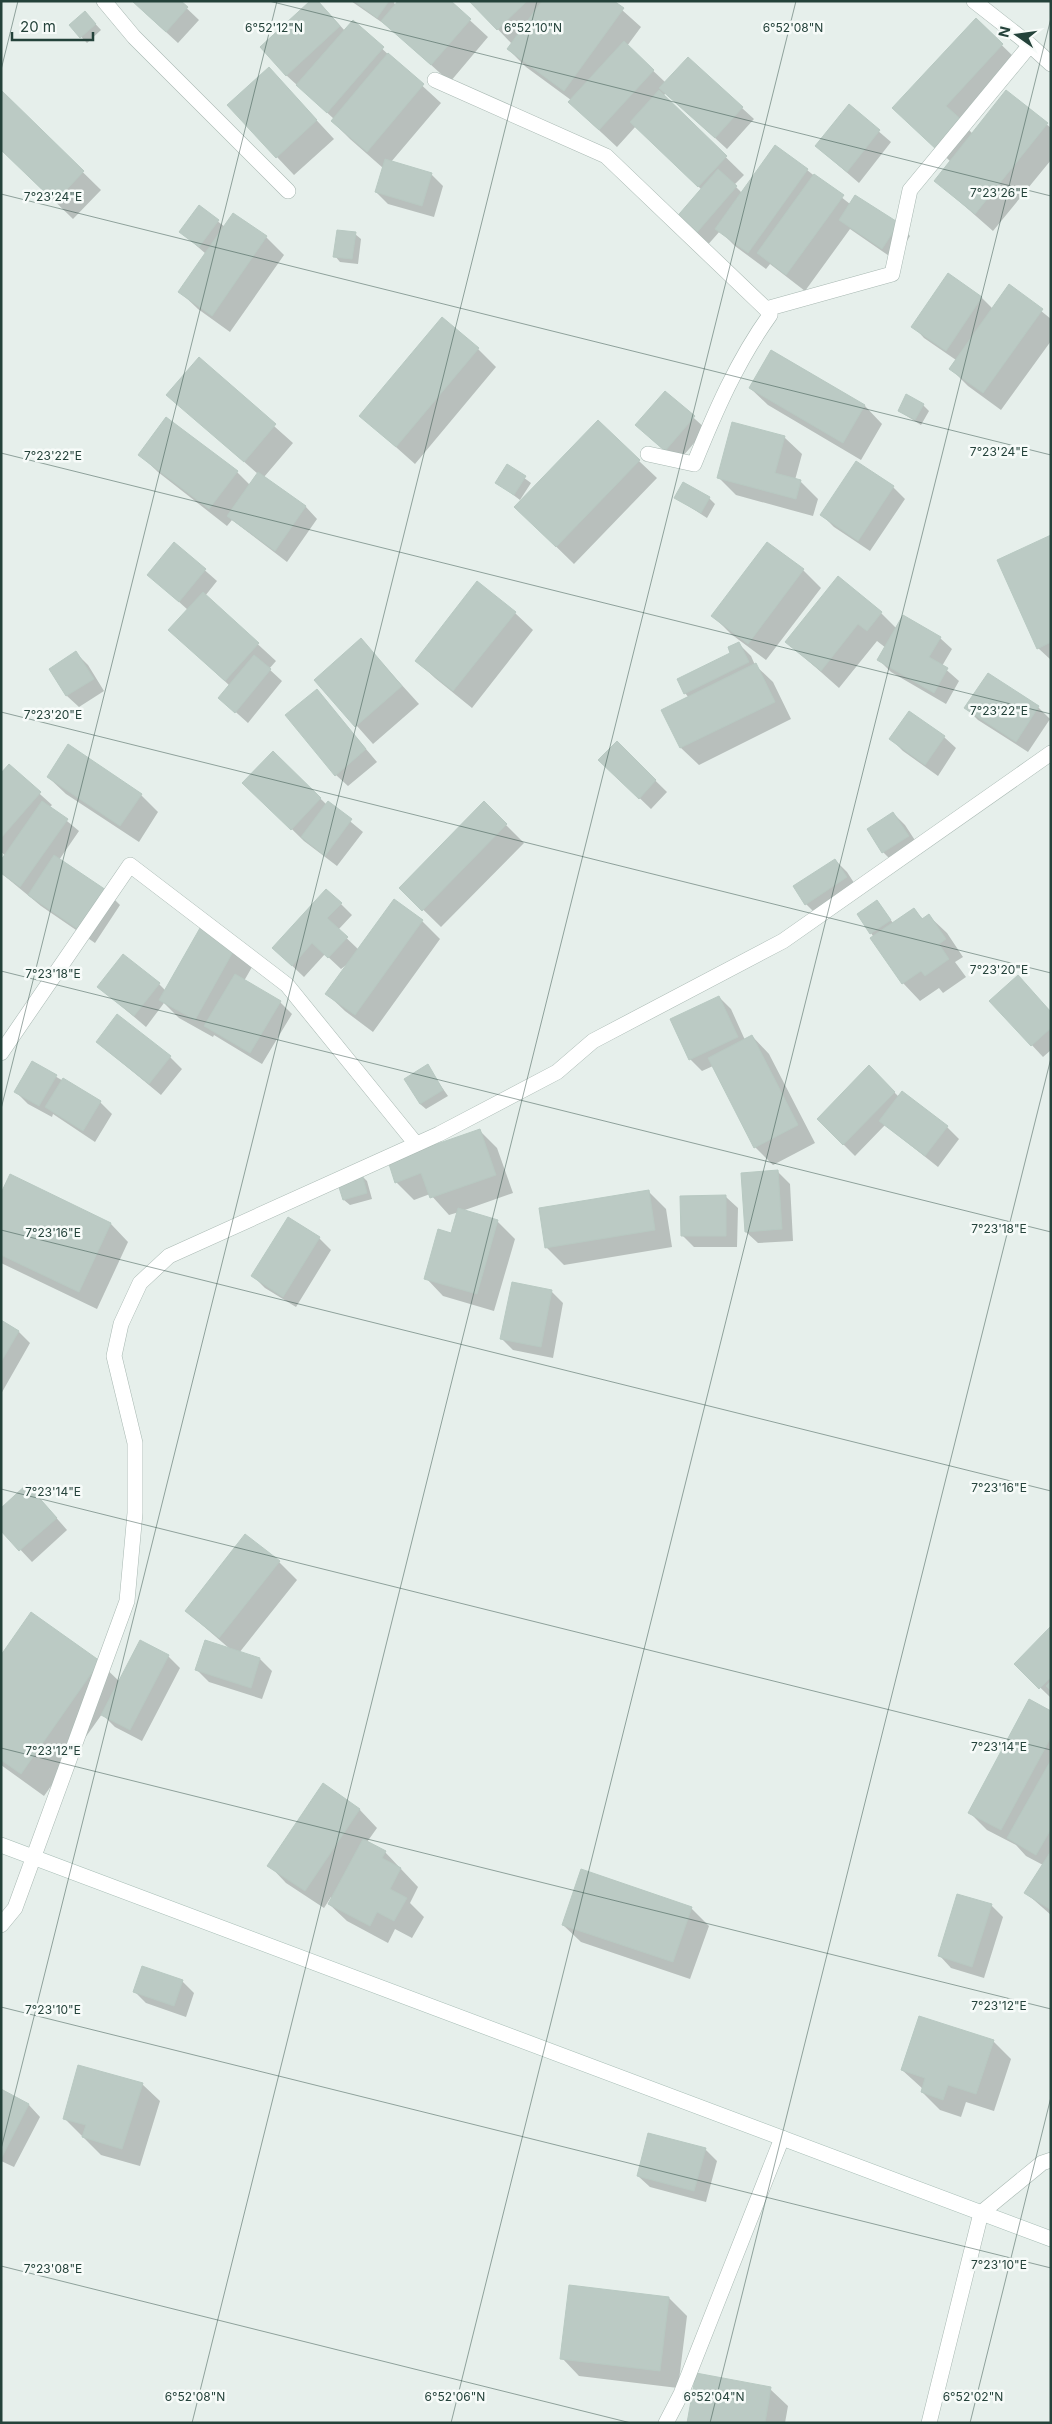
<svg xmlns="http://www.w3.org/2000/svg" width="1052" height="2424" viewBox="0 0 1052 2424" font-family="Inter,sans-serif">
<rect width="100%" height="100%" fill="#e6efeb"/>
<path fill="#0003" d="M 179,1 L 199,20 L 178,43 L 144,12 Z
M 351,1 L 393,1 L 396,6 L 449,1 L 488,37 L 450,82 L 390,28 Z
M 471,1 L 612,1 L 641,27 L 627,46 L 666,83 L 742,108 L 754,119 L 727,149 L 666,93 L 663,96 L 744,175 L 734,185 L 742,193 L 807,170 L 850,204 L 898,224 L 910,236 L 895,260 L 850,229 L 805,291 L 770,264 L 766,269 L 735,246 L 720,231 L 705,248 L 687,232 L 702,190 L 636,126 L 617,147 L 587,119 L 571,100 L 526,67 L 508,49 L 512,44 Z
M 326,10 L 345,31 L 353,22 L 441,103 L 391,162 L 431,174 L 443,186 L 434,217 L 388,204 L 376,192 L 383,168 L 350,139 L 332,121 L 334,119 L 286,75 Z
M 90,18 L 101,30 L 87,43 L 70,25 Z
M 976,20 L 1020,63 L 963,124 L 973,134 L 1007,92 L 1051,128 L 1051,160 L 993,231 L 936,181 L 951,162 L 912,125 Z
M 269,69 L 334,139 L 294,175 L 277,157 Z
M 2,93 L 101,190 L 73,219 L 1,149 Z
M 849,106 L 891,142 L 859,183 L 816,146 Z
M 199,207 L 225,227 L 266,237 L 284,255 L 230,332 L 198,309 L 180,292 L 206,254 L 181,232 Z
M 355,234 L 361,239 L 358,264 L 340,262 L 335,256 Z
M 948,275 L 982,298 L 993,309 L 1010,286 L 1051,319 L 1051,341 L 1001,410 L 968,386 L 950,368 L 956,360 L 924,338 L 913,326 Z
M 478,349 L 496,367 L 415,464 L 361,416 Z
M 772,351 L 865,406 L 882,424 L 861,460 L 768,405 L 750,388 Z
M 199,359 L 293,443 L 264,477 L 306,507 L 317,519 L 287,562 L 232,520 L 227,526 L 158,472 L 140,455 L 237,472 L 250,485 L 258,474 L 168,395 Z
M 665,392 L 706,429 L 678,462 L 649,437 Z
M 923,405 L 929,411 L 921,425 L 899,411 Z
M 784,437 L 802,454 L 795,480 L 800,481 L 818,499 L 813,516 L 736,495 L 718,477 Z
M 639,461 L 657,478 L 574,564 L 534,525 Z
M 508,466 L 531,483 L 520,500 L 496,482 Z
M 893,487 L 905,499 L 870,551 L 834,527 L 822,515 Z
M 676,498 L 709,498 L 715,504 L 707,518 Z
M 1051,537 L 1051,660 L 1038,648 Z
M 175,544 L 217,581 L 205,596 L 276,661 L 269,669 L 282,681 L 248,723 L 220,698 L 230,686 L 170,630 L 188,610 L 149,575 Z
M 768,544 L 803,570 L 821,588 L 766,660 L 731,634 L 713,616 Z
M 515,613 L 533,630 L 472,708 L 435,678 L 417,661 Z
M 881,613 L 897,629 L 940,638 L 952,649 L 942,666 L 959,681 L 946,704 L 891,672 L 879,660 L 886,648 L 877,641 L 839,688 L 787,642 Z
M 361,640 L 419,704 L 373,744 L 316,680 Z
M 739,644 L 751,656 L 755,665 L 773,682 L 791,719 L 699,765 L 681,748 L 663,711 L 689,698 L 685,693 L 732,654 Z
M 76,653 L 88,665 L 104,691 L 79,707 L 67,696 L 51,669 Z
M 317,691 L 377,762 L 348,786 L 336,775 Z
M 1038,707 L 1050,719 L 1028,752 L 978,720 L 966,708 Z
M 944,737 L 956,748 L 938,776 L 903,751 L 891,739 Z
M 617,743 L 667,792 L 651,809 L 600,760 Z
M 273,752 L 327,805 L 328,803 L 363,832 L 337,866 L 304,841 L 256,794 Z
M 9,766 L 52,805 L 50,807 L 79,831 L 59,860 L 108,893 L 120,905 L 95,943 L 41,906 L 1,873 L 1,862 L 6,856 L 1,852 L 1,775 Z
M 48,777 L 141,795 L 158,812 L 139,842 L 66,794 Z
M 484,803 L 524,843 L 441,927 L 401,888 Z
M 893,813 L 905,825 L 920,848 L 895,864 L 883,852 L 869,830 Z
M 835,860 L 847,872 L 858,889 L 818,916 L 806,904 Z
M 877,902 L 893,923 L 913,909 L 924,920 L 929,916 L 947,933 L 963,957 L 955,962 L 966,977 L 943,993 L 939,988 L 920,1001 L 903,983 L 871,933 Z
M 341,904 L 352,915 L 338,930 L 359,950 L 422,921 L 440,939 L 373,1032 L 345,1011 L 327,994 L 350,962 L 341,969 L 325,954 L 304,977 L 285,959 Z
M 235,949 L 252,967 L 244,981 L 280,1002 L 292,1014 L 262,1064 L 214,1035 L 213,1037 L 179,1018 L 164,1003 L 146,1027 L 99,987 L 159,984 L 166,991 Z
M 719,997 L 731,1009 L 745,1040 L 752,1036 L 769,1054 L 815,1143 L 773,1165 L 755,1147 L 713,1066 L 702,1071 L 690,1059 Z
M 991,1001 L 1051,1012 L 1051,1050 L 1043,1057 Z
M 97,1042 L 170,1057 L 182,1069 L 161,1095 Z
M 32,1063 L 100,1102 L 112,1114 L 95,1142 L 53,1114 L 52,1117 L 28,1104 L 16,1092 Z
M 427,1066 L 448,1096 L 426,1109 L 420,1104 Z
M 869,1067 L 899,1097 L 947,1127 L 959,1139 L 938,1167 L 885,1125 L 855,1156 L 818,1119 Z
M 479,1130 L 497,1148 L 513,1193 L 462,1211 L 497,1221 L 515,1239 L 494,1311 L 443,1296 L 426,1278 L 452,1234 L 459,1212 L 449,1215 L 430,1194 L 414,1200 L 396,1182 Z
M 778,1172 L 790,1184 L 793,1241 L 758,1243 L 746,1232 Z
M 361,1175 L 367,1181 L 372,1199 L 350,1205 L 344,1200 L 339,1182 Z
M 11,1176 L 111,1224 L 128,1242 L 97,1309 L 1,1263 L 1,1196 Z
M 648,1191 L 666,1209 L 672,1247 L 564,1265 L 546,1247 Z
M 726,1197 L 738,1208 L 737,1247 L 694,1247 L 682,1235 Z
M 288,1219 L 319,1238 L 331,1250 L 296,1307 L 265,1288 L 253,1276 Z
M 551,1291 L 563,1303 L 553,1358 L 513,1350 L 501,1338 Z
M 1,1322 L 19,1332 L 30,1343 L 1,1394 Z
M 39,1498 L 67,1530 L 32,1562 L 1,1529 Z
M 279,1562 L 297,1580 L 239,1653 L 260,1659 L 272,1671 L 262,1699 L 209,1682 L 197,1670 L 230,1649 L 186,1611 Z
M 1051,1628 L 1051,1698 L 1016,1664 Z
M 168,1656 L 180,1668 L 142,1741 L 115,1727 L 102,1714 L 44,1796 L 1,1765 L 1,1657 L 99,1662 L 120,1682 Z
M 1051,1712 L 1051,1915 L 1026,1893 L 1043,1865 L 1026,1856 L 1016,1845 L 987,1830 L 969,1812 Z
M 323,1785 L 360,1810 L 377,1828 L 367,1842 L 385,1852 L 418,1887 L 410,1903 L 424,1917 L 412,1938 L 395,1929 L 388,1943 L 347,1921 L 329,1904 L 333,1898 L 331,1897 L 324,1908 L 286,1883 L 269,1865 Z
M 991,1905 L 1003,1917 L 984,1978 L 951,1968 L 940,1956 Z
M 691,1908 L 709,1926 L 690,1979 L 581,1942 L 563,1925 Z
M 182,1981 L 194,1993 L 186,2017 L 146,2003 L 134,1991 Z
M 993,2041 L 1011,2059 L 994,2111 L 966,2102 L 961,2117 L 940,2110 L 922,2092 L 923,2089 L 902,2070 Z
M 142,2084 L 160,2101 L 140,2166 L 101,2155 L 64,2118 Z
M 1,2091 L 29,2105 L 40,2117 L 14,2167 L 1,2161 Z
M 705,2149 L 717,2161 L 706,2202 L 650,2187 L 638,2176 Z
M 669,2298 L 687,2316 L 678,2388 L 579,2376 L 562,2358 Z
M 770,2389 L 788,2406 L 785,2423 L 688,2423 Z"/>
<path fill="#bbcac4" stroke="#b8c9c2" d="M 132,1 L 181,1 L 188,7 L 166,32 Z
M 310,1 L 318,1 L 340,26 L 286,76 L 260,47 Z
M 354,1 L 389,1 L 377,18 Z
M 398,1 L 451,1 L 471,19 L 431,65 L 381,21 Z
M 469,1 L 527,1 L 497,30 Z
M 542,1 L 614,1 L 624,8 L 564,91 L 507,49 Z
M 85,11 L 96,24 L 80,38 L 69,25 Z
M 976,18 L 1003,44 L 946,106 L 965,123 L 938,151 L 892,108 Z
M 353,20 L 384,47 L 327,113 L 296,85 Z
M 624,41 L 654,70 L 599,130 L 568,102 Z
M 388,53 L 424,84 L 367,152 L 331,121 Z
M 688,57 L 743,107 L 715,138 L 659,88 Z
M 269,67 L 317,120 L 276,158 L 227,105 Z
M 659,90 L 727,156 L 698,187 L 630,122 Z
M 1006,90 L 1048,123 L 975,214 L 934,181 Z
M 2,91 L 84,171 L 55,202 L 1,150 Z
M 849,104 L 880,130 L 847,172 L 815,146 Z
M 775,145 L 808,169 L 748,253 L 715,229 Z
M 385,159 L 432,173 L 422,206 L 375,192 Z
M 718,169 L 737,186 L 693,237 L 674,220 Z
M 814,174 L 844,195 L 786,275 L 757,253 Z
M 855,195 L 899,223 L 882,249 L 839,220 Z
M 199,205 L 219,220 L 199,247 L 179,232 Z
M 233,213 L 267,236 L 212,316 L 178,292 Z
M 337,230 L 356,232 L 352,259 L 333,257 Z
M 948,273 L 982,297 L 946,351 L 911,327 Z
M 1009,284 L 1043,309 L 983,393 L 949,369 Z
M 442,317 L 479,348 L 396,447 L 359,416 Z
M 771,350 L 865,405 L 843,443 L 749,388 Z
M 199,357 L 276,424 L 244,462 L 166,395 Z
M 665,391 L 695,416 L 665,451 L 635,425 Z
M 906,394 L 924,404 L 915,420 L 898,411 Z
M 166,417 L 238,471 L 209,509 L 138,455 Z
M 598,420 L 640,460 L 556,547 L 514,507 Z
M 732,422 L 785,436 L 775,473 L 801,480 L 796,499 L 717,478 Z
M 856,461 L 894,486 L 858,541 L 820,515 Z
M 507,464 L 526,476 L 514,495 L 495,483 Z
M 258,472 L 306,506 L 275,551 L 227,516 Z
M 683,482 L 710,497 L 701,513 L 674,498 Z
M 1051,535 L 1051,642 L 1037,649 L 997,560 Z
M 174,542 L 206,569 L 179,602 L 147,575 Z
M 767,542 L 804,569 L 748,644 L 711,616 Z
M 838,576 L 882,612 L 867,631 L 858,624 L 821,671 L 785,642 Z
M 477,581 L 516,612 L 453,691 L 415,661 Z
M 203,592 L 259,643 L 225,681 L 168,630 Z
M 903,615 L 941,637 L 929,657 L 948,668 L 934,693 L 877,660 Z
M 361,638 L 402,686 L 355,727 L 314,680 Z
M 739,642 L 749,662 L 684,694 L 677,679 L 730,653 L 728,647 Z
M 76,651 L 94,679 L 66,696 L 49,669 Z
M 254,655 L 271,669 L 235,713 L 218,698 Z
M 756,663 L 775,702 L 680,748 L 661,710 Z
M 988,673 L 1039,706 L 1016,742 L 964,708 Z
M 317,689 L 366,749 L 335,776 L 285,715 Z
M 909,711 L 945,736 L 925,765 L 889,739 Z
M 617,741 L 656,780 L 639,799 L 598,760 Z
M 68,744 L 142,794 L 120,826 L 47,777 Z
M 273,751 L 321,798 L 291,830 L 242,783 Z
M 9,764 L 41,792 L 1,838 L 1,773 Z
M 42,801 L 68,819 L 20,887 L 1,873 L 1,860 Z
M 328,801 L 352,819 L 325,856 L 301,837 Z
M 484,801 L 507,824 L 422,911 L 399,888 Z
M 893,812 L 909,836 L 882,853 L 867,829 Z
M 54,855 L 109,892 L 82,932 L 28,895 Z
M 835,859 L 847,877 L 805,905 L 793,886 Z
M 326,889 L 342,903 L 327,918 L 348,937 L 328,958 L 312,943 L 292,966 L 272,948 Z
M 394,899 L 423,920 L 355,1015 L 325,994 Z
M 877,900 L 891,920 L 870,934 L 857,914 Z
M 914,908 L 922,919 L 929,914 L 946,939 L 939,944 L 949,959 L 925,976 L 921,971 L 902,984 L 870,938 Z
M 200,928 L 235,948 L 195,1020 L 159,1000 Z
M 123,954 L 160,983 L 134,1016 L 97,987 Z
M 235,974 L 281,1001 L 250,1053 L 204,1026 Z
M 1018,975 L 1051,1012 L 1051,1028 L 1031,1046 L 989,1001 Z
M 719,996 L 738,1037 L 689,1060 L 670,1019 Z
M 117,1014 L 171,1056 L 149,1084 L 96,1042 Z
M 752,1035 L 798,1125 L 754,1148 L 708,1058 Z
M 32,1061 L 57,1075 L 39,1106 L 14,1092 Z
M 428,1064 L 443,1090 L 420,1104 L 404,1079 Z
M 869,1065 L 895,1092 L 843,1145 L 817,1119 Z
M 63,1078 L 101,1101 L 83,1131 L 45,1107 Z
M 902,1091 L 948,1126 L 925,1156 L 879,1121 Z
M 480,1129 L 496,1175 L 430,1198 L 421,1173 L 395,1183 L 388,1161 Z
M 778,1170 L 782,1229 L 745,1232 L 741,1173 Z
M 10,1174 L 111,1223 L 79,1292 L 1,1255 L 1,1193 Z
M 362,1174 L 367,1193 L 343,1200 L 337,1181 Z
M 649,1190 L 655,1230 L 545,1248 L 539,1208 Z
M 726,1195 L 726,1236 L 681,1236 L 680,1196 Z
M 458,1208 L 498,1220 L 477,1294 L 424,1279 L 438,1229 L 451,1233 Z
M 288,1217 L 320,1237 L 283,1297 L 251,1276 Z
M 512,1282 L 552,1290 L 541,1347 L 500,1339 Z
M 1,1320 L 19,1331 L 1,1362 Z
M 27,1484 L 57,1518 L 19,1551 L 1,1531 L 1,1508 Z
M 245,1534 L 280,1561 L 219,1638 L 185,1611 Z
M 31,1612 L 100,1661 L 21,1774 L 1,1760 L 1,1655 Z
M 1051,1626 L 1051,1677 L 1039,1689 L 1014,1664 Z
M 140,1640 L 169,1655 L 130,1730 L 101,1715 Z
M 205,1640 L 260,1658 L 251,1688 L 195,1670 Z
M 1051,1681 L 1051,1691 L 1046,1686 Z
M 1029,1699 L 1051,1711 L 1051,1737 L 1001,1830 L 968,1813 Z
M 1051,1760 L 1051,1829 L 1036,1855 L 1007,1838 Z
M 323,1783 L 360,1809 L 305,1891 L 267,1866 Z
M 363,1839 L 386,1851 L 382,1858 L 401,1868 L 390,1889 L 407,1898 L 394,1921 L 377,1912 L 370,1926 L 328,1904 Z
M 1051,1851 L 1051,1910 L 1024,1893 Z
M 581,1869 L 692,1907 L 673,1962 L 562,1925 Z
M 957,1894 L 992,1904 L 972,1967 L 938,1956 Z
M 142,1966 L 183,1980 L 174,2006 L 133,1992 Z
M 919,2016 L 994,2040 L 976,2094 L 948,2085 L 943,2100 L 921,2092 L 925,2078 L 901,2070 Z
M 78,2065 L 143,2083 L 122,2149 L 82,2137 L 86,2125 L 63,2119 Z
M 1,2089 L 29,2104 L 2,2157 L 1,2156 Z
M 648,2133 L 706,2148 L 694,2191 L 637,2176 Z
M 569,2285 L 669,2297 L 660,2371 L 560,2359 Z
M 696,2373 L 771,2387 L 765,2423 L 687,2423 Z"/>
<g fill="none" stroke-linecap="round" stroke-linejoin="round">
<defs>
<path id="street" d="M 104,1 L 134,37 L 288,191
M 1030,45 L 1051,64
M 435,80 L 606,156 L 766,309 L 770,315 C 737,361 715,412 694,464 L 648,454
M 766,309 L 892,274 L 910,190 L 1030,45 L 974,1
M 1,1053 L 130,865 L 287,985 L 416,1144
M 1,1925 L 15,1908 L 127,1601 L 135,1513 L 135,1443 L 114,1356 L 121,1324 L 140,1283 L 169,1256 L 439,1134 L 557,1072 L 593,1041 L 783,941 L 1051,753
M 666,2423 L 681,2394 L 782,2138
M 929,2423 L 981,2213 L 1042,2163 L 1051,2160"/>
<path id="secondary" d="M 1,1845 L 1051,2239"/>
</defs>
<use href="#street" stroke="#a8b8b2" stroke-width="16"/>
<use href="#secondary" stroke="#a4bbb3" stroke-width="16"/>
<use href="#street" stroke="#fff" stroke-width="15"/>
<use href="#secondary" stroke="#fff" stroke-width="15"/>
</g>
<path fill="none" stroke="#24423a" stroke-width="1" stroke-opacity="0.45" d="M 269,1 L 1051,196M 1,70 L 18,1M 1,194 L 1051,455M 1,453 L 1051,714M 1,712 L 1051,973M 1,971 L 1051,1232M 1,1109 L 277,1M 1,1230 L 1051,1491M 1,1489 L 1051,1750M 1,1748 L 1051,2009M 1,2007 L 1051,2268M 1,2149 L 537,1M 1,2266 L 631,2423M 192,2423 L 796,1M 451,2423 L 1051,18M 710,2423 L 1051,1058M 970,2423 L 1051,2097"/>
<g font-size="12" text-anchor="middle" fill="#24423a" stroke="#f7fbf9" stroke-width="5" stroke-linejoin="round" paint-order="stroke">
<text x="274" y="32">6°52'12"N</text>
<text x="533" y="32">6°52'10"N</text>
<text x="793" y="32">6°52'08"N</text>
<text x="999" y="197">7°23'26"E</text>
<text x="53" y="201">7°23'24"E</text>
<text x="999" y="456">7°23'24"E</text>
<text x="53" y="460">7°23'22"E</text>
<text x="999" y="715">7°23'22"E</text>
<text x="53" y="719">7°23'20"E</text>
<text x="999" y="974">7°23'20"E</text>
<text x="53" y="978">7°23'18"E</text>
<text x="999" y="1233">7°23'18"E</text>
<text x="53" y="1237">7°23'16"E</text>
<text x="999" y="1492">7°23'16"E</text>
<text x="53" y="1496">7°23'14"E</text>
<text x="999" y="1751">7°23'14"E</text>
<text x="53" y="1755">7°23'12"E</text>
<text x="999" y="2010">7°23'12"E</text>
<text x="53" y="2014">7°23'10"E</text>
<text x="999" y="2269">7°23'10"E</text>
<text x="53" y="2273">7°23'08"E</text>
<text x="195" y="2401">6°52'08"N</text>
<text x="455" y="2401">6°52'06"N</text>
<text x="714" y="2401">6°52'04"N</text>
<text x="973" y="2401">6°52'02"N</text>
</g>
<rect width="1052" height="2424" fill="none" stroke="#24423a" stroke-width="5"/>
<g transform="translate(1017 35) rotate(284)" stroke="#f7fbf9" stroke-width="4" paint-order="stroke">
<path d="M0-4L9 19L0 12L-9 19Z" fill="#24423a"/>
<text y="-8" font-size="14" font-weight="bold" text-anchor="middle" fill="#24423a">N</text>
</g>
<path d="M12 32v8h81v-8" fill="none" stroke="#24423a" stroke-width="2.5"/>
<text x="20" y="32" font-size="15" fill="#24423a" stroke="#f7fbf9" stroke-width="4" paint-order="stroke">20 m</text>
</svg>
